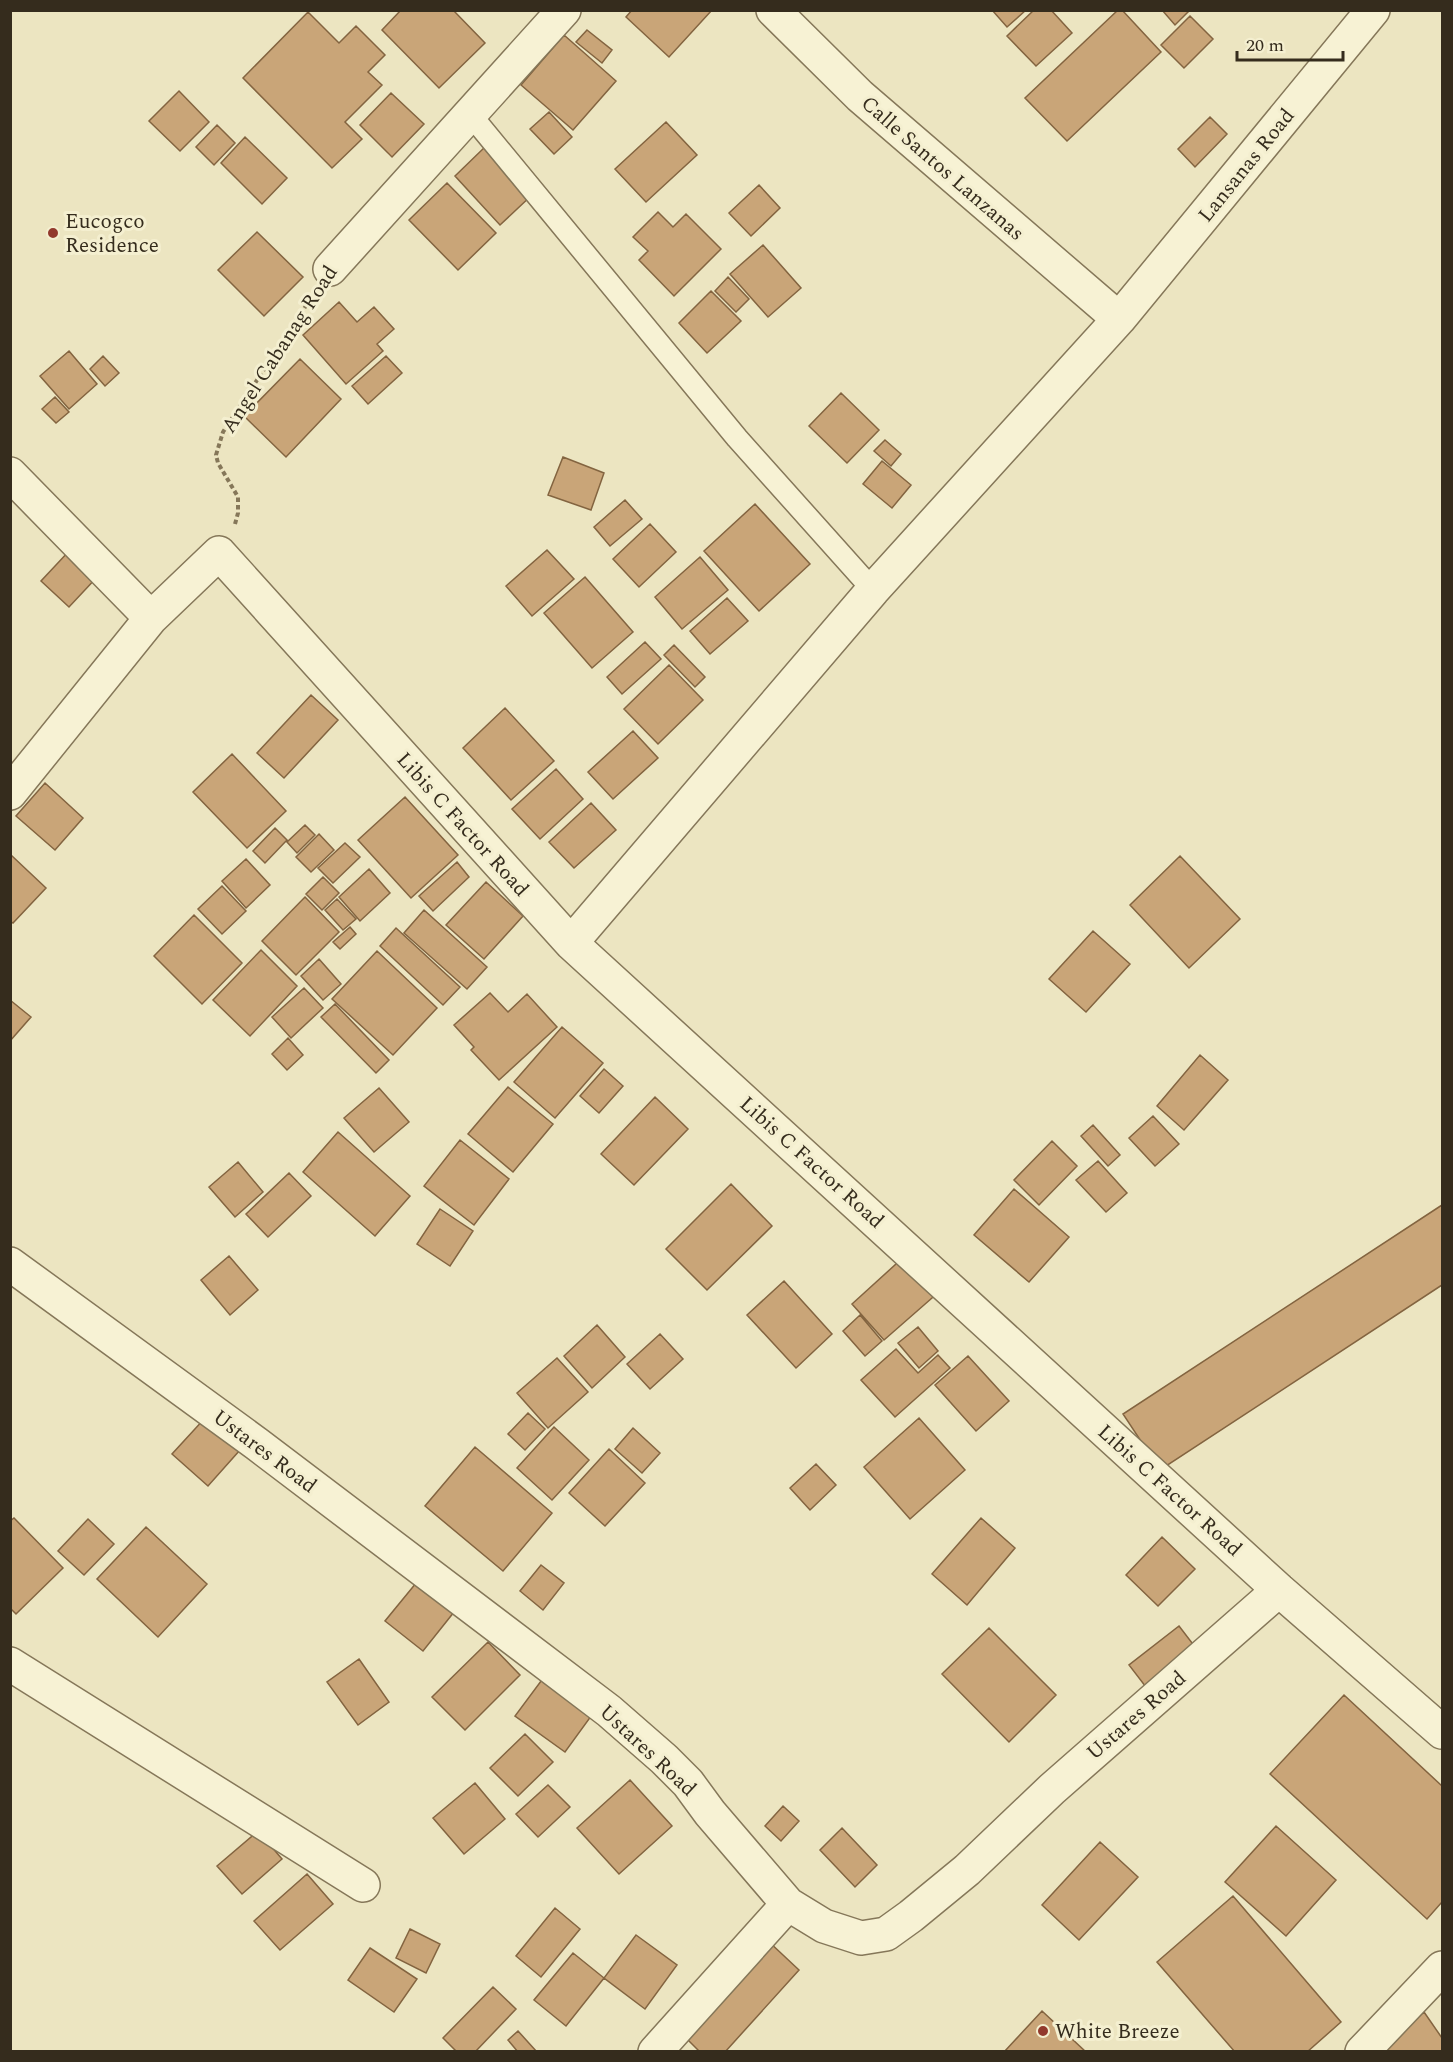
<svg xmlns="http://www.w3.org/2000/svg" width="1453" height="2062" viewBox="0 0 1453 2062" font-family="Spectral,serif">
<rect width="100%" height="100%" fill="#ece5c1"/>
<path fill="#c9a578" stroke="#836440" stroke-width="1.5" d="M 401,10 L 453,10 L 485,43 L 439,88 L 382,30 Z
M 632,10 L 712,10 L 669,57 L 626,17 Z
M 992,10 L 1026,10 L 1007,27 Z
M 1034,10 L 1051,10 L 1072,33 L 1036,66 L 1007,36 Z
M 1118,10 L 1122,10 L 1161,52 L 1067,141 L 1025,98 Z
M 1162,10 L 1190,10 L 1175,25 Z
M 308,12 L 339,43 L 356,26 L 385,55 L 368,72 L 382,85 L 345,122 L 362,139 L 332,168 L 243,78 Z
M 1190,16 L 1213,39 L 1184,68 L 1161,45 Z
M 587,30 L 612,50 L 602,63 L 576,42 Z
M 564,35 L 616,81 L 573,130 L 521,85 Z
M 179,91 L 209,122 L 180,151 L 149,121 Z
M 391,93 L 424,124 L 392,157 L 360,125 Z
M 549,112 L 572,137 L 554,154 L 530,129 Z
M 1210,117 L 1227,134 L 1195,167 L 1178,149 Z
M 666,122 L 697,155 L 646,202 L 615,169 Z
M 217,125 L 235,143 L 214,165 L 196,147 Z
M 245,137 L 287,178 L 262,204 L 221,163 Z
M 487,145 L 533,194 L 500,225 L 455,176 Z
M 447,183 L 496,233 L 458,270 L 409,220 Z
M 759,185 L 780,208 L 751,236 L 729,213 Z
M 658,212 L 673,227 L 686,214 L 721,249 L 674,296 L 639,260 L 648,251 L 633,237 Z
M 257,232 L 303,277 L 264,316 L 218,270 Z
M 763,245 L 801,288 L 768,317 L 730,274 Z
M 728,277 L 749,299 L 736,312 L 715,291 Z
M 711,291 L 741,321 L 707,353 L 679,323 Z
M 339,302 L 357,322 L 374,307 L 394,329 L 377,344 L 383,351 L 346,384 L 303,335 Z
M 69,351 L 97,384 L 69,409 L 40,376 Z
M 103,356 L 119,373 L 105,386 L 90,369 Z
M 386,356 L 402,373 L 368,404 L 352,386 Z
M 300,359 L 341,399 L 286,457 L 244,416 Z
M 841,393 L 879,430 L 847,463 L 809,426 Z
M 55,397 L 69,412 L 56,423 L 42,409 Z
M 885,440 L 901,454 L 891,466 L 874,451 Z
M 563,457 L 604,473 L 591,510 L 548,495 Z
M 882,461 L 911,485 L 892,508 L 863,484 Z
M 625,500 L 642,519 L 610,546 L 594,527 Z
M 755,504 L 810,564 L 759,611 L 704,551 Z
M 650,524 L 676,552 L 639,587 L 613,559 Z
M 70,550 L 98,576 L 69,607 L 41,581 Z
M 547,550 L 574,579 L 532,616 L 506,586 Z
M 700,557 L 728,590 L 682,629 L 655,597 Z
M 585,577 L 633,632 L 592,668 L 544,613 Z
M 727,598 L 748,621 L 710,654 L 690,631 Z
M 645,642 L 661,659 L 622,694 L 607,677 Z
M 674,645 L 705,677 L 695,687 L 664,655 Z
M 669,665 L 703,700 L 658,744 L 624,709 Z
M 311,695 L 338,720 L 284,778 L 257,753 Z
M 505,708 L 554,761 L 511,800 L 463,748 Z
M 633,731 L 658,758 L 613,799 L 588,772 Z
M 232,754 L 286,811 L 247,848 L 193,792 Z
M 556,769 L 583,799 L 540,839 L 512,809 Z
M 45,783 L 83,818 L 55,850 L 16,816 Z
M 405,797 L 458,855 L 411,898 L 358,840 Z
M 591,803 L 616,830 L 574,868 L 549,842 Z
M 305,825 L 315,835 L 297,853 L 287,842 Z
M 275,828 L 287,840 L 265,863 L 253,851 Z
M 319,834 L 334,850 L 311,872 L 296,857 Z
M 345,843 L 360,857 L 333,883 L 318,868 Z
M 11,855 L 46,888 L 13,923 L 10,921 Z
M 1180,856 L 1240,919 L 1189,968 L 1130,905 Z
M 246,859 L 270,885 L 246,908 L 222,881 Z
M 457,862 L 469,877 L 433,911 L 419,896 Z
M 369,869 L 390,893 L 360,921 L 339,897 Z
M 323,877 L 339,893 L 322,910 L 306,894 Z
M 486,882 L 523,916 L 484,959 L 446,925 Z
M 222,886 L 246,911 L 222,934 L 198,909 Z
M 305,897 L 339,932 L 296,975 L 262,941 Z
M 337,899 L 356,919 L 343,930 L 325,910 Z
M 424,910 L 487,967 L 467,989 L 404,933 Z
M 194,915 L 242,963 L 202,1004 L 154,956 Z
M 350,927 L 356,934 L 340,949 L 333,942 Z
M 396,928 L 460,987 L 443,1005 L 380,946 Z
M 1093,931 L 1130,964 L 1086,1012 L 1049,979 Z
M 261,950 L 297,986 L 250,1036 L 213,1000 Z
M 377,951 L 437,1008 L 393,1055 L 332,999 Z
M 319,959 L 341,984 L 323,1000 L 301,976 Z
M 304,988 L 323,1008 L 291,1038 L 272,1017 Z
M 490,993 L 508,1012 L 527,994 L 557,1027 L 499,1080 L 471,1050 L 474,1047 L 454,1025 Z
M 10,1000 L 31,1017 L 10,1041 Z
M 335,1004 L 389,1060 L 376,1073 L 321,1017 Z
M 562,1027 L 603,1063 L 555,1118 L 514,1082 Z
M 288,1038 L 303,1055 L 287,1070 L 272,1054 Z
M 1200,1055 L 1228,1080 L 1184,1130 L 1157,1106 Z
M 604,1069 L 623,1086 L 599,1113 L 580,1096 Z
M 508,1087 L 553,1124 L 513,1172 L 468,1134 Z
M 379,1088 L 409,1122 L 374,1152 L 344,1118 Z
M 655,1097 L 688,1129 L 634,1185 L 601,1154 Z
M 1153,1116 L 1179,1144 L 1155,1166 L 1129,1138 Z
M 1093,1125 L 1120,1155 L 1108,1166 L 1081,1136 Z
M 338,1132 L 410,1196 L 375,1236 L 303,1172 Z
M 460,1140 L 509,1179 L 474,1225 L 424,1186 Z
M 1052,1141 L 1077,1166 L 1039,1205 L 1014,1180 Z
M 1098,1161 L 1127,1193 L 1106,1212 L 1076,1180 Z
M 238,1162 L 263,1192 L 235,1217 L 209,1187 Z
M 289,1173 L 311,1196 L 268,1237 L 246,1214 Z
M 731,1184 L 772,1226 L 707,1290 L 666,1249 Z
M 1014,1189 L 1069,1237 L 1029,1282 L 974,1235 Z
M 1442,1205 L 1442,1285 L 1160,1470 L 1123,1414 Z
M 440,1209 L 473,1231 L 450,1266 L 417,1244 Z
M 907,1254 L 940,1291 L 884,1340 L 852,1304 Z
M 229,1256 L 258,1290 L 230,1315 L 201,1280 Z
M 784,1281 L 832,1334 L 796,1368 L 747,1315 Z
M 860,1315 L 882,1341 L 865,1356 L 843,1331 Z
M 597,1325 L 625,1357 L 592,1388 L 564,1356 Z
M 918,1327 L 938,1351 L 919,1368 L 898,1343 Z
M 660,1334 L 683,1359 L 650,1389 L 627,1364 Z
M 896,1349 L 918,1373 L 938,1355 L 950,1368 L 895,1417 L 861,1380 Z
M 968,1356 L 1009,1401 L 976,1431 L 935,1385 Z
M 557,1358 L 588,1392 L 548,1428 L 517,1393 Z
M 528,1413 L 545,1429 L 525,1450 L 508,1434 Z
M 205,1418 L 240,1450 L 208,1486 L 172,1454 Z
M 919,1418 L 965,1470 L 910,1519 L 864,1467 Z
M 554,1427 L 589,1460 L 552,1500 L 517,1468 Z
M 633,1428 L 660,1453 L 642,1473 L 615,1449 Z
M 475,1447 L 552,1513 L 503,1571 L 425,1506 Z
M 609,1449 L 645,1483 L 605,1526 L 569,1493 Z
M 816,1464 L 836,1485 L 810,1510 L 790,1488 Z
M 14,1518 L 63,1568 L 16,1614 L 10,1608 L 10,1521 Z
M 981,1518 L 1015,1548 L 967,1605 L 932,1574 Z
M 88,1519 L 114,1544 L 84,1575 L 58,1551 Z
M 146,1527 L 207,1584 L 158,1637 L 97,1579 Z
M 1162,1537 L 1195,1569 L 1158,1606 L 1126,1575 Z
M 541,1565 L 564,1583 L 543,1610 L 520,1591 Z
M 421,1577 L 458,1607 L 423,1651 L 385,1621 Z
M 1179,1626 L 1199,1652 L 1149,1691 L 1129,1665 Z
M 989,1628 L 1056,1695 L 1009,1742 L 942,1674 Z
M 488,1642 L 520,1675 L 465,1730 L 432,1697 Z
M 359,1659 L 389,1702 L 358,1725 L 327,1682 Z
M 547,1673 L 597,1708 L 565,1752 L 515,1716 Z
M 1344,1695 L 1442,1786 L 1442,1902 L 1427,1919 L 1270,1774 Z
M 525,1734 L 553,1762 L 518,1796 L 490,1768 Z
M 630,1780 L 672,1826 L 619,1874 L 577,1828 Z
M 475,1783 L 505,1819 L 464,1854 L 433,1818 Z
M 548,1785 L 570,1807 L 538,1837 L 516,1814 Z
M 783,1806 L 799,1821 L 781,1841 L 765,1826 Z
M 1276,1826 L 1336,1880 L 1286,1936 L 1225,1882 Z
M 842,1828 L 877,1865 L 855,1887 L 820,1850 Z
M 258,1831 L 282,1859 L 242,1894 L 217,1866 Z
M 1100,1842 L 1138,1877 L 1079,1940 L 1042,1905 Z
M 307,1874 L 333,1904 L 280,1950 L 254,1921 Z
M 1233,1896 L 1341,2022 L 1307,2052 L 1235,2052 L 1157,1962 Z
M 555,1908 L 580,1929 L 541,1977 L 516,1956 Z
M 410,1929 L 440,1944 L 426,1973 L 396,1958 Z
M 636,1935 L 677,1965 L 645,2009 L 604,1978 Z
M 767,1940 L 799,1970 L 725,2052 L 700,2052 L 682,2034 Z
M 370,1948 L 417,1979 L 394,2012 L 348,1980 Z
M 573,1953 L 604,1978 L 566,2026 L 534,2000 Z
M 493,1987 L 516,2009 L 475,2052 L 457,2052 L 443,2038 Z
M 1042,2011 L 1086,2052 L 1004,2052 Z
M 1424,2012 L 1442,2038 L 1442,2052 L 1371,2052 Z
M 518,2031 L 537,2052 L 518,2052 L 508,2040 Z"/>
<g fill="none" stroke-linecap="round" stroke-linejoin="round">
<defs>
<path id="service" d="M 470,114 L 737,438 L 873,590"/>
<path id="minor" d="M 773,10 L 860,96 L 1119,319
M 330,269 L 564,10
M 10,474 L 151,618
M 10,793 L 151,618 L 219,553 L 571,943 L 1279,1590 L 1442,1732
M 571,943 L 873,590 L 1119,319 L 1373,10
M 10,1264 L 257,1444 L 609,1711 L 664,1759 L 688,1783 L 710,1813 L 788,1904 L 824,1926 L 861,1938 L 886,1934 L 911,1916 L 967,1870 L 1052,1789 L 1279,1590
M 10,1664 L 363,1885
M 655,2052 L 788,1904
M 1362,2052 L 1442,1968"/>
</defs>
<use href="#service" stroke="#857759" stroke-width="24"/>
<use href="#minor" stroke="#857759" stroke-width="36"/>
<path stroke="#857759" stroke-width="4" stroke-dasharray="4.5 3" stroke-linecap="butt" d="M 235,524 L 238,513 L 238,497 L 218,463 L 216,455 L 223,432 L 311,298"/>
<use href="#service" stroke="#f7f2d4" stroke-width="21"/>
<use href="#minor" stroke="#f7f2d4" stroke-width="33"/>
</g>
<g fill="#92392c" stroke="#f4efd0" stroke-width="2">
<circle cx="53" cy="233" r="6"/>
<circle cx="1043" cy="2031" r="6"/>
</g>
<g text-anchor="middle" stroke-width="6" stroke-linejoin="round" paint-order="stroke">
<g font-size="21" fill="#352c1d" stroke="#f4efd0">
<text transform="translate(1246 165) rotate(-51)" y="7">Lansanas Road</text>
<text transform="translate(943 168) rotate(41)" y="7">Calle Santos Lanzanas</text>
<text transform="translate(279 349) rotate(-57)" y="7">Angel Cabanag Road</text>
<text transform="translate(463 824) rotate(48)" y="7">Libis C Factor Road</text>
<text transform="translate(812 1162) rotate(42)" y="7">Libis C Factor Road</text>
<text transform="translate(265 1451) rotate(37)" y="7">Ustares Road</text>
<text transform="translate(1170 1490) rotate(42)" y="7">Libis C Factor Road</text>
<text transform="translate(1136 1715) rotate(-41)" y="7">Ustares Road</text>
<text transform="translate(648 1750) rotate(43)" y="7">Ustares Road</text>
</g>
<g font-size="21" fill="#352c1d" stroke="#f4efd0" text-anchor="start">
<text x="65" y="228">Eucogco<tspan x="65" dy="24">Residence</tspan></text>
<text x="1055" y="2038">White Breeze</text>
</g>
</g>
<rect width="1453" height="2062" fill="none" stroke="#352c1d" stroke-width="24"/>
<path d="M1237 51v9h106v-9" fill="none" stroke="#352c1d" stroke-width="3"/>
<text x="1246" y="51" font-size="18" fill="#352c1d" stroke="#f4efd0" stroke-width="4.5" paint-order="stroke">20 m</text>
</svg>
